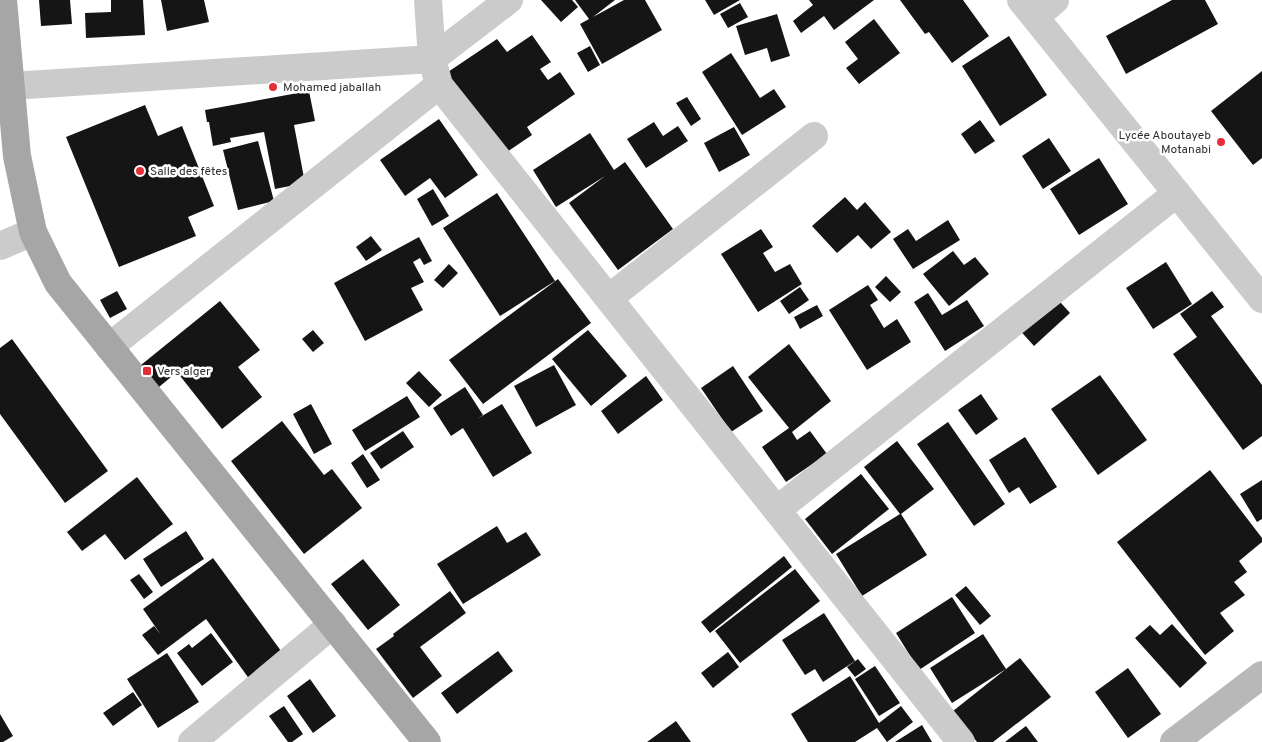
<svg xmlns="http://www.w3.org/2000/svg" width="1262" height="742" viewBox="0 0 1262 742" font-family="Overpass,sans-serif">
<rect width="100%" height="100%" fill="#fff"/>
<path fill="#151515" d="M 39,0 L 70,0 L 72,24 L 41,26 Z
M 111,0 L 143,0 L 145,35 L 86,38 L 85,13 L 111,12 Z
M 161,0 L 204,0 L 209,22 L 167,31 Z
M 541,0 L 572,0 L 578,7 L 561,22 Z
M 575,0 L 615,0 L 593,17 L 624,0 L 645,0 L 662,30 L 602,64 L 580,24 L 589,19 Z
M 705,0 L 740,0 L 714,15 Z
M 809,0 L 874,0 L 834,30 L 824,16 L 801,33 L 793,21 L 813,5 Z
M 900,0 L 963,0 L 989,36 L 952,63 L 929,32 L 925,34 Z
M 1172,0 L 1205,0 L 1218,24 L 1126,74 L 1106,36 Z
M 740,3 L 748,17 L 728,28 L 720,14 Z
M 777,14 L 790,56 L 771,62 L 767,48 L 745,55 L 736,26 Z
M 874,19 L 900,53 L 859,84 L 846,68 L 858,59 L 845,42 Z
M 532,35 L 551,62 L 540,69 L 548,80 L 560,72 L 575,94 L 527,127 L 532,135 L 501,156 L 445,74 L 497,39 L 507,52 Z
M 1009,36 L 1047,95 L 1000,126 L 962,66 Z
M 590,46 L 600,65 L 588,72 L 577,53 Z
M 731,53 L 760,98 L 774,89 L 786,107 L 742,135 L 702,72 Z
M 1262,71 L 1262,158 L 1253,165 L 1211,111 Z
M 309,91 L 315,121 L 294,125 L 305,183 L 275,189 L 264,132 L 230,138 L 231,142 L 213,146 L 209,122 L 207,122 L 205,110 Z
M 687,97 L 701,119 L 691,126 L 676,103 Z
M 145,105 L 158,136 L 182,126 L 214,206 L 188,217 L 196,236 L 119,267 L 66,137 Z
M 439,119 L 478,175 L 445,198 L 430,178 L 405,196 L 380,160 Z
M 980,120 L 995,141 L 975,154 L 961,134 Z
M 654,122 L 663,136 L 678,126 L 688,141 L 646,168 L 627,139 Z
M 734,127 L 750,155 L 719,172 L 704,143 Z
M 590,133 L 614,170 L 625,162 L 673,229 L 618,270 L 569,203 L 605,176 L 556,207 L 533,170 Z
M 1049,138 L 1071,171 L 1043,189 L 1022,156 Z
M 258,141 L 274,201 L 238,210 L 223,150 Z
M 1099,158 L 1128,204 L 1079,235 L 1050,189 Z
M 433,189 L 449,216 L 432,226 L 417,199 Z
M 497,193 L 555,281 L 500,316 L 443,228 Z
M 845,197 L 857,210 L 865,202 L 891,232 L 871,249 L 858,235 L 837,253 L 812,226 Z
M 948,220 L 960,240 L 913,269 L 893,239 L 908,229 L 916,241 Z
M 761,229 L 773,247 L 763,253 L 775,272 L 790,264 L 802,284 L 758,312 L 721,254 Z
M 371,236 L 382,250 L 366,261 L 356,247 Z
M 419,237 L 432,261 L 424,265 L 420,258 L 413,262 L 424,282 L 411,288 L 423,310 L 365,341 L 334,283 Z
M 953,251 L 964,265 L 975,257 L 989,274 L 949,306 L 923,274 Z
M 1166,262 L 1192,304 L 1153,329 L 1126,288 Z
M 449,264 L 458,273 L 443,288 L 434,280 Z
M 886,276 L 901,292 L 890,302 L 875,287 Z
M 558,279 L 591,323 L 483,404 L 449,360 Z
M 1044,284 L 1070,313 L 1034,346 L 1008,317 Z
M 868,285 L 878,300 L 870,305 L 884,328 L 897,319 L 911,342 L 867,370 L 829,310 Z
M 800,287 L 809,300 L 789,314 L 780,301 Z
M 117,291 L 127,309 L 110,318 L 100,300 Z
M 1212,291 L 1224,307 L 1211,316 L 1262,385 L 1262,436 L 1243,450 L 1173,354 L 1197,337 L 1180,314 Z
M 928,293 L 942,315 L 967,300 L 984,326 L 945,351 L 914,302 Z
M 220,301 L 260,350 L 238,367 L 262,397 L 222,429 L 177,372 L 159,387 L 141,365 Z
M 817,305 L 823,316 L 800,329 L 794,317 Z
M 313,330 L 324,343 L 313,352 L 302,339 Z
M 588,330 L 627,376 L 591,406 L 552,359 Z
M 12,339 L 108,471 L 65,503 L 0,414 L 0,348 Z
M 789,344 L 831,401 L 792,432 L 797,440 L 810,431 L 827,454 L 786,482 L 762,447 L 789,428 L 748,377 Z
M 554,365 L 576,405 L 536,427 L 514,386 Z
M 733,366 L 763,411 L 731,432 L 701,388 Z
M 419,371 L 442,395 L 429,407 L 406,383 Z
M 1100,375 L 1147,440 L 1098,475 L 1051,409 Z
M 646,376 L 663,400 L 618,434 L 601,411 Z
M 465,387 L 483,415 L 477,419 L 502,404 L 532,453 L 493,477 L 463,428 L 451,436 L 433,408 Z
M 981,394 L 998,419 L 976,435 L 958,410 Z
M 407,396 L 420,417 L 365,451 L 352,430 Z
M 311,404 L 332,444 L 314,454 L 293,414 Z
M 282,421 L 324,475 L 332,469 L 362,508 L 304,554 L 231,461 Z
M 948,422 L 1005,504 L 974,526 L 917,444 Z
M 403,431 L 414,447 L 381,469 L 370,453 Z
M 1025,437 L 1057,487 L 1030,504 L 1019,487 L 1009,493 L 989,460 Z
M 897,441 L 934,489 L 901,514 L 927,555 L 862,596 L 836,554 L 900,514 L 864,467 Z
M 363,454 L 380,480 L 367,488 L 351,463 Z
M 1210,470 L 1262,538 L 1262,542 L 1239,561 L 1247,572 L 1234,582 L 1245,595 L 1220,613 L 1234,631 L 1205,655 L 1117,542 Z
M 861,474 L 889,509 L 832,554 L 805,519 Z
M 137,477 L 173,524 L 125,560 L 105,534 L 82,551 L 67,532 Z
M 1262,480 L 1262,519 L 1257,522 L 1240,494 Z
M 497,526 L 507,543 L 526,532 L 541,555 L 463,604 L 437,564 Z
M 186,531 L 204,559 L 161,587 L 143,559 Z
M 784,556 L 792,567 L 710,633 L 701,622 Z
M 213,558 L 284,655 L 250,680 L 206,619 L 158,655 L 142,635 L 154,626 L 161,635 L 143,609 Z
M 363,559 L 400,605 L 368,630 L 331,584 Z
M 795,569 L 820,601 L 740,663 L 715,631 Z
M 139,574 L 153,592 L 144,599 L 130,580 Z
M 966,586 L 991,616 L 980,625 L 955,595 Z
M 450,591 L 466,613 L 420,647 L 442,676 L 413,698 L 376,649 L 394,636 L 393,634 Z
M 952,597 L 975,633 L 919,670 L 896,633 Z
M 824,613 L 855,661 L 823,682 L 815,669 L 805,675 L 782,640 Z
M 1172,624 L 1207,663 L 1180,688 L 1135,638 L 1150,625 L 1160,635 Z
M 211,633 L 233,662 L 202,686 L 177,653 L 189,644 L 192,648 Z
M 983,634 L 1006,669 L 952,703 L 930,668 Z
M 498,651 L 513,671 L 457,714 L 441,693 Z
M 728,652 L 739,667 L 713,688 L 701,673 Z
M 167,653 L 199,702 L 158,728 L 127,679 Z
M 1020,658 L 1051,697 L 993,742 L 977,742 L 953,711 Z
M 858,659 L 866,669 L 855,677 L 847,667 Z
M 875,666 L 900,703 L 879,716 L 855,679 Z
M 1128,668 L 1161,714 L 1128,738 L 1095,692 Z
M 850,676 L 879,723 L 901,706 L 913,722 L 887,742 L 877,728 L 855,742 L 808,742 L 791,714 Z
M 310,679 L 336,716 L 313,733 L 287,696 Z
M 133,692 L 142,705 L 113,726 L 103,713 Z
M 284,706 L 303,734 L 292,742 L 288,742 L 269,716 Z
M 0,714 L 13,736 L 3,742 L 0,742 Z
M 676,721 L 691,742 L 647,742 Z
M 922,725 L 932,742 L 895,742 Z
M 1026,726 L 1038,742 L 1005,742 Z"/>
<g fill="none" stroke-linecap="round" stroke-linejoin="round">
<path stroke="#cbcbcb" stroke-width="28" d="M 428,0 L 432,59 L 439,85 L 961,742
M 1021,0 L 1262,299
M 1035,17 L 1055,0
M 11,86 L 432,59 L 509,0
M 0,246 L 33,232
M 609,298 L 814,136
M 109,347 L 439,85
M 778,509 L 1177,193
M 192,742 L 333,624"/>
<path stroke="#b8b8b8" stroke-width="28" d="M 1174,742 L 1262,675"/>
<path stroke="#a6a6a6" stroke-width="28" d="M 3,0 L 17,156 L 33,232 L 58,283 L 427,742"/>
</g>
<g fill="#e62e38" stroke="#fff" stroke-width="2">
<circle cx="273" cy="87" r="5"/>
<circle cx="1221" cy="142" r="5"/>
<circle cx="140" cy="171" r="5"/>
<rect x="142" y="366" width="10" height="10" rx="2.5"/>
</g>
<g text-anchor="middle" stroke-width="5" stroke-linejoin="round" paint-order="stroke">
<g font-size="12" fill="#2e2e2e" stroke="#fff" text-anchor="start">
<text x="283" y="91">Mohamed jaballah</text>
<text x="1211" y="139" text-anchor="end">Lycée Aboutayeb<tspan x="1211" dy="14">Motanabi</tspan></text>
<text x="150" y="175">Salle des fêtes</text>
<text x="157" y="375">Vers alger</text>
</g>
</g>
</svg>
